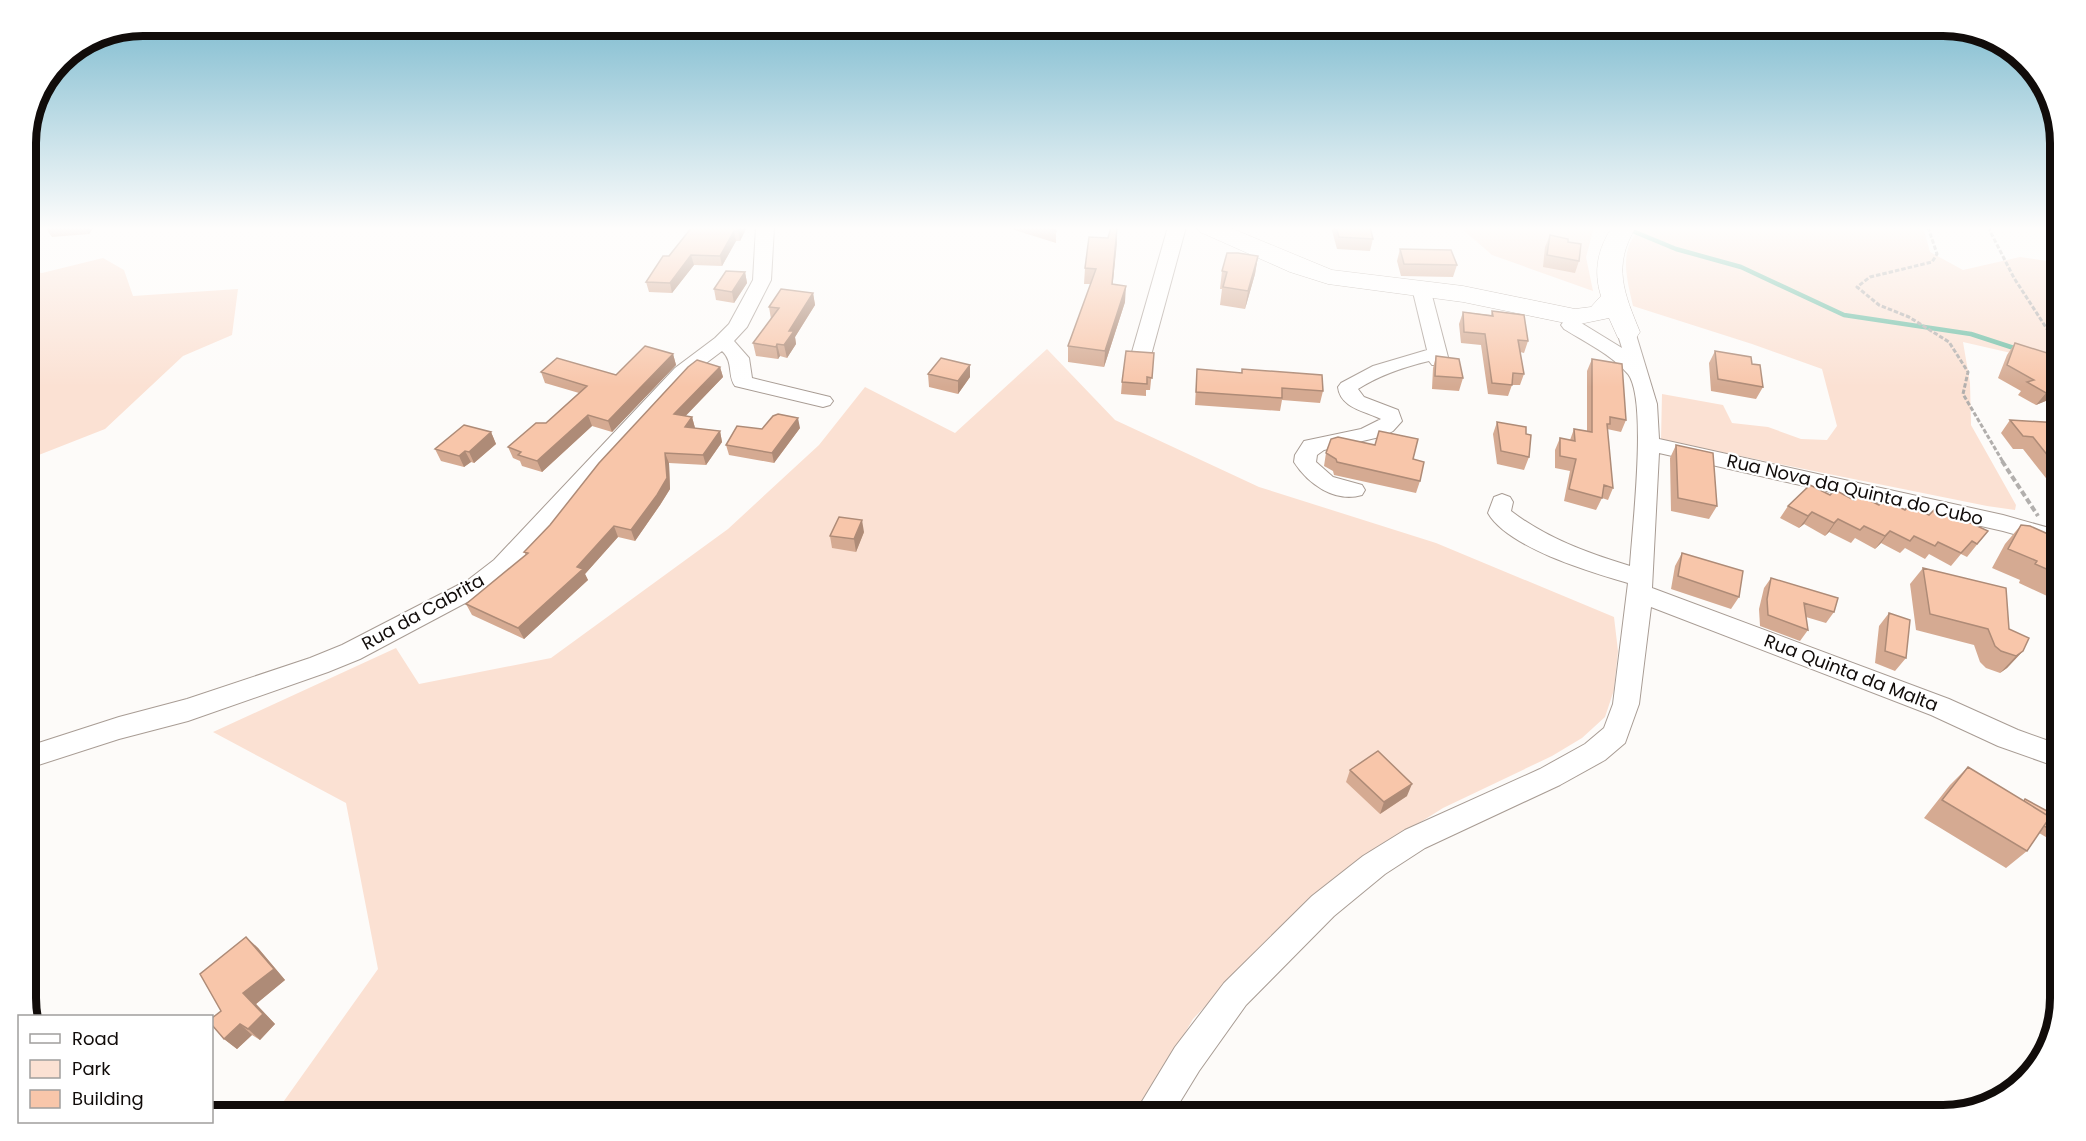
<svg xmlns="http://www.w3.org/2000/svg" width="2086" height="1141" viewBox="0 0 2086 1141" font-family="Poppins,sans-serif">
<rect width="100%" height="100%" fill="#fdfbf9"/>
<path fill="#fbe1d3" d="M 1460,227 L 1594,227 L 1586,257 L 1593,291 L 1492,255 Z
M 1643,227 L 1923,227 L 1930,252 L 1963,270 L 2020,257 L 2060,263 L 2060,375 L 2051,362 L 1963,342 L 1970,383 L 1971,425 L 2016,505 L 2015,510 L 1987,506 L 1661,440 L 1662,394 L 1723,405 L 1732,423 L 1768,427 L 1801,439 L 1827,440 L 1837,426 L 1822,369 L 1752,344 L 1633,306 C 1627,278 1617,248 1643,227 Z
M 103,258 L 124,270 L 133,296 L 238,289 L 232,335 L 183,356 L 105,429 L 26,460 L 26,270 L 42,273 Z
M 1047,349 L 1115,420 L 1259,487 L 1436,543 L 1614,617 L 1618,651 L 1614,690 L 1605,717 L 1582,738 L 1552,756 L 1443,808 L 1349,867 L 1293,915 L 1193,1019 L 1137,1115 L 274,1115 L 378,969 L 346,803 L 213,732 L 396,648 L 419,684 L 551,658 L 728,529 L 819,445 L 865,387 L 955,433 Z"/>
<g fill="none" stroke-linecap="round" stroke-linejoin="round">
<path stroke="#70bea5" stroke-width="4.5" d="M 1635,232 L 1676,249 L 1741,267 L 1844,315 L 1971,334 L 2020,350"/>
<defs>
<path id="street" d="M 756,227 L 774,227 L 771,280 L 747,327 L 734,341 L 749,358 L 752,378 L 830,397 L 833,401 L 830,405 L 823,407 L 735,386 C 727,375 734,362 722,351 L 689,376 L 510,572 L 486,592 L 360,659 L 328,672 L 188,721 L 119,739 L 26,769 L 26,747 L 119,717 L 187,699 L 310,658 L 342,645 L 468,580 L 494,560 L 675,368 L 715,338 L 729,324 L 753,280 Z
M 1168,227 L 1186,227 L 1150,359 L 1147,363 L 1133,363 L 1130,359 Z
M 1421,283 L 1427,284 L 1430,288 L 1449,361 L 1446,365 L 1432,365 L 1429,361 C 1404,367 1380,375 1358,389 L 1364,397 L 1398,410 L 1402,421 L 1393,431 L 1384,436 L 1324,450 L 1317,455 L 1316,462 L 1333,477 L 1362,485 L 1365,490 L 1362,495 C 1335,503 1308,484 1294,462 L 1295,455 L 1304,441 L 1361,429 L 1381,419 C 1365,411 1340,408 1338,387 L 1341,383 L 1373,366 L 1427,350 L 1412,288 L 1415,284 Z
M 1571,319 L 1578,321 L 1622,348 L 1617,332 L 1620,328 L 1634,328 L 1657,404 L 1659,439 L 2003,515 L 2060,531 L 2060,547 L 2003,531 L 1659,453 L 1652,588 L 1949,699 L 2018,730 L 2060,745 L 2060,768 L 1998,746 L 1931,715 L 1651,607 L 1639,704 L 1625,743 L 1605,760 L 1560,785 L 1425,848 L 1385,874 L 1334,916 L 1246,1005 L 1199,1071 L 1172,1115 L 1136,1115 L 1141,1103 L 1175,1047 L 1224,983 L 1312,896 L 1363,856 L 1405,830 L 1540,769 L 1585,744 L 1604,728 L 1613,704 L 1628,583 C 1591,572 1508,548 1488,513 L 1494,497 L 1502,494 L 1510,497 L 1513,502 L 1511,511 C 1546,538 1587,553 1630,566 C 1632,530 1648,400 1628,374 C 1612,355 1585,342 1564,329 L 1561,325 L 1564,321 Z"/>
<path id="secondary" d="M 1196,227 L 1228,227 L 1332,270 L 1463,286 L 1575,309 L 1591,307 L 1601,296 C 1593,270 1598,249 1612,227 L 1636,227 C 1612,266 1624,293 1640,332 L 1636,338 L 1627,340 L 1618,338 L 1609,318 L 1575,325 L 1463,302 L 1328,284 L 1290,272 L 1200,232 Z"/>
</defs>
<use href="#street" stroke="#a89c94" stroke-width="2"/>
<use href="#secondary" stroke="#a89c94" stroke-width="1"/>
<path stroke="#b2afad" stroke-width="3" stroke-dasharray="4.5 2" stroke-linecap="butt" d="M 1928,227 L 1937,254 L 1932,262 L 1870,277 L 1857,287 L 1879,305 L 1909,317 L 1949,342 L 1968,372 L 1963,394 L 2003,462
M 1988,227 L 2014,278 L 2060,349"/>
<path stroke="#b2afad" stroke-width="4" stroke-dasharray="6 3" stroke-linecap="butt" d="M 2002,461 L 2038,516"/>
<use href="#street" fill="#fff" fill-rule="evenodd"/>
<use href="#secondary" fill="#fff" fill-rule="evenodd"/>
</g>
<path fill="#d5aa92" d="M 45,227 L 94,227 L 89,234 L 52,237 Z
M 680,227 L 746,227 L 745,231 L 740,241 L 736,241 L 722,266 L 694,265 L 672,293 L 649,292 L 646,282 L 669,256 L 691,228 L 680,228 Z
M 1005,227 L 1054,227 L 1056,231 L 1056,243 Z
M 1331,227 L 1370,227 L 1373,239 L 1370,251 L 1337,249 Z
M 1117,228 L 1112,284 L 1125,302 L 1104,367 L 1068,362 L 1068,346 L 1091,284 L 1084,284 L 1085,268 L 1108,238 Z
M 1550,235 L 1568,242 L 1579,261 L 1575,273 L 1543,267 L 1545,247 Z
M 1400,249 L 1457,265 L 1453,277 L 1401,276 L 1397,261 Z
M 1258,256 L 1255,274 L 1245,309 L 1220,305 L 1222,289 L 1220,289 L 1222,271 Z
M 745,272 L 747,283 L 734,303 L 716,300 L 714,289 Z
M 813,293 L 815,305 L 795,337 L 796,344 L 787,358 L 780,356 L 778,359 L 756,356 L 753,343 L 771,319 L 769,307 Z
M 1492,311 L 1528,341 L 1524,353 L 1520,352 L 1524,374 L 1520,385 L 1512,385 L 1508,396 L 1488,394 L 1481,345 L 1461,343 L 1459,324 L 1463,312 L 1491,315 Z
M 2015,343 L 2060,372 L 2060,395 L 2036,405 L 2018,395 L 2021,391 L 1998,378 L 2007,355 Z
M 1715,351 L 1752,364 L 1763,387 L 1756,399 L 1711,391 L 1709,363 Z
M 1154,353 L 1150,390 L 1146,390 L 1146,396 L 1121,394 L 1122,382 Z
M 673,354 L 676,365 L 612,432 L 592,426 L 542,472 L 522,466 L 520,461 L 513,458 L 508,447 L 546,423 L 579,393 L 545,383 L 541,372 L 616,375 Z
M 1436,356 L 1463,378 L 1459,391 L 1432,389 L 1433,368 Z
M 1592,359 L 1626,420 L 1621,432 L 1607,429 L 1613,488 L 1608,500 L 1602,498 L 1596,510 L 1564,501 L 1570,471 L 1555,468 L 1555,450 L 1560,438 L 1570,440 L 1574,429 L 1587,431 L 1587,371 Z
M 970,365 L 970,377 L 958,394 L 929,387 L 928,374 Z
M 720,367 L 723,377 L 685,416 L 692,417 L 695,428 L 720,431 L 722,442 L 706,465 L 669,463 L 670,489 L 660,505 L 635,541 L 618,537 L 585,574 L 588,580 L 524,639 L 472,615 L 466,604 L 526,555 L 524,552 L 550,525 Z
M 1197,369 L 1323,391 L 1320,403 L 1282,400 L 1280,411 L 1195,405 Z
M 2010,420 L 2060,423 L 2060,495 L 2057,492 L 2023,449 L 2013,449 L 2001,433 Z
M 1497,422 L 1526,434 L 1529,457 L 1524,470 L 1497,464 L 1493,434 Z
M 800,428 L 774,463 L 729,455 L 726,445 L 762,429 Z
M 491,432 L 496,444 L 474,463 L 471,462 L 464,467 L 441,461 L 435,449 Z
M 1676,445 L 1717,506 L 1709,519 L 1671,511 L 1670,458 Z
M 1326,453 L 1413,459 L 1420,481 L 1416,493 L 1334,475 L 1333,471 L 1324,466 Z
M 1830,495 L 1955,520 L 1988,531 L 1967,557 L 1961,554 L 1951,566 L 1929,554 L 1925,559 L 1905,548 L 1900,553 L 1881,543 L 1875,549 L 1855,538 L 1851,543 L 1829,532 L 1825,536 L 1804,524 L 1799,528 L 1780,518 L 1788,506 Z
M 2021,525 L 2060,543 L 2060,602 L 2019,583 L 2020,580 L 1992,568 L 2005,544 Z
M 864,532 L 856,552 L 832,548 L 830,536 Z
M 1682,553 L 1739,597 L 1731,609 L 1671,589 L 1675,566 Z
M 1923,568 L 2009,629 L 2023,651 L 2007,668 L 2000,673 L 1986,668 L 1980,662 L 1974,645 L 1916,630 L 1910,584 Z
M 1771,578 L 1834,612 L 1826,623 L 1806,617 L 1808,630 L 1800,641 L 1760,626 L 1759,609 L 1764,588 Z
M 1889,613 L 1906,658 L 1895,671 L 1875,663 L 1879,626 Z
M 1968,767 L 2023,801 L 2025,799 L 2060,818 L 2060,842 L 2058,844 L 2039,833 L 2027,851 L 2006,868 L 1924,818 L 1950,785 Z
M 1350,770 L 1407,796 L 1380,814 L 1346,782 Z
M 246,937 L 258,948 L 285,980 L 256,1004 L 275,1024 L 260,1040 L 252,1035 L 237,1049 L 224,1039 L 221,1011 Z"/>
<path fill="#ae8b77" d="M 84,227 L 94,227 L 89,234 Z
M 740,227 L 746,227 L 745,231 L 740,241 L 738,231 Z
M 1117,228 L 1117,243 L 1111,300 L 1112,284 Z
M 734,231 L 736,241 L 722,266 L 720,256 Z
M 691,255 L 694,265 L 672,293 L 670,283 Z
M 1258,256 L 1255,274 L 1245,309 L 1248,291 Z
M 745,272 L 747,283 L 734,303 L 732,292 Z
M 1126,286 L 1125,302 L 1104,367 L 1105,351 Z
M 813,293 L 815,305 L 795,337 L 796,344 L 787,358 L 784,345 L 789,331 Z
M 777,344 L 780,356 L 778,359 L 776,347 Z
M 673,354 L 676,365 L 612,432 L 608,421 Z
M 2060,358 L 2060,359 L 2052,370 L 2050,366 Z
M 970,365 L 970,377 L 958,394 L 958,381 Z
M 720,367 L 723,377 L 677,425 L 674,414 Z
M 2060,387 L 2060,395 L 2036,405 L 2046,393 Z
M 588,415 L 592,426 L 542,472 L 537,461 Z
M 692,417 L 695,428 L 685,427 Z
M 798,418 L 800,428 L 774,463 L 772,453 Z
M 720,431 L 722,442 L 706,465 L 703,455 Z
M 491,432 L 496,444 L 474,463 L 469,452 Z
M 465,451 L 471,462 L 464,467 L 459,456 Z
M 665,453 L 669,463 L 670,489 L 660,505 L 635,541 L 631,530 Z
M 1812,512 L 1804,524 L 1799,528 L 1808,516 Z
M 1838,519 L 1829,532 L 1825,536 L 1834,523 Z
M 862,520 L 864,532 L 856,552 L 854,539 Z
M 614,526 L 618,537 L 585,574 L 588,580 L 524,639 L 518,628 L 577,567 Z
M 1890,531 L 1881,543 L 1875,549 L 1885,536 Z
M 2023,651 L 2007,668 L 2000,673 L 2016,656 Z
M 1412,784 L 1407,796 L 1380,814 L 1384,802 Z
M 246,937 L 258,948 L 285,980 L 256,1004 L 275,1024 L 260,1040 L 248,1029 L 243,993 Z
M 240,1024 L 252,1035 L 237,1049 L 224,1039 Z"/>
<path fill="#f8c6aa" stroke="#ae8b77" stroke-width="1.5" d="M 692,227 L 740,227 L 738,231 L 734,231 L 720,256 L 691,255 L 670,283 L 646,282 L 663,256 L 669,256 Z
M 1043,227 L 1054,227 L 1056,231 Z
M 1111,227 L 1117,228 L 1112,284 L 1126,286 L 1105,351 L 1068,346 L 1096,269 L 1085,268 L 1089,237 L 1108,238 Z
M 1336,227 L 1370,227 L 1373,239 L 1339,237 Z
M 1550,235 L 1568,239 L 1568,242 L 1581,244 L 1579,261 L 1547,255 Z
M 1400,249 L 1451,250 L 1457,265 L 1404,264 Z
M 1227,253 L 1238,253 L 1258,256 L 1248,291 L 1223,287 L 1227,272 L 1222,271 Z
M 726,271 L 745,272 L 732,292 L 714,289 Z
M 781,289 L 813,293 L 789,331 L 794,331 L 784,345 L 777,344 L 776,347 L 753,343 L 779,308 L 769,307 Z
M 1492,311 L 1524,315 L 1528,341 L 1518,340 L 1524,374 L 1513,373 L 1512,385 L 1492,383 L 1485,334 L 1464,332 L 1463,312 L 1493,316 Z
M 2015,343 L 2060,357 L 2060,358 L 2050,366 L 2060,372 L 2060,387 L 2046,393 L 2027,382 L 2034,380 L 2007,365 Z
M 645,346 L 673,354 L 608,421 L 588,415 L 537,461 L 518,455 L 521,452 L 508,447 L 536,423 L 546,423 L 587,386 L 541,372 L 557,358 L 616,375 Z
M 1126,351 L 1154,353 L 1152,378 L 1147,377 L 1147,384 L 1122,382 Z
M 1715,351 L 1751,357 L 1752,364 L 1760,365 L 1763,387 L 1718,379 Z
M 1436,356 L 1459,359 L 1463,378 L 1435,376 Z
M 941,358 L 970,365 L 958,381 L 928,374 Z
M 1592,359 L 1622,364 L 1626,420 L 1610,417 L 1610,424 L 1607,424 L 1613,488 L 1604,485 L 1602,498 L 1569,489 L 1576,459 L 1560,456 L 1560,438 L 1575,441 L 1574,429 L 1592,432 Z
M 697,360 L 720,367 L 674,414 L 692,417 L 685,427 L 720,431 L 703,455 L 665,453 L 667,478 L 657,495 L 631,530 L 614,526 L 577,567 L 583,569 L 518,628 L 466,604 L 528,553 L 524,552 L 550,525 L 599,463 L 688,367 Z
M 1197,369 L 1242,373 L 1242,369 L 1322,375 L 1323,391 L 1282,388 L 1282,398 L 1196,392 Z
M 778,414 L 798,418 L 772,453 L 726,445 L 737,426 L 762,429 L 773,416 Z
M 2010,420 L 2060,423 L 2060,471 L 2033,437 L 2023,436 Z
M 1497,422 L 1526,427 L 1526,434 L 1531,435 L 1529,457 L 1501,451 Z
M 464,425 L 491,432 L 469,452 L 465,451 L 459,456 L 435,449 Z
M 1379,431 L 1418,439 L 1413,459 L 1424,462 L 1420,481 L 1337,462 L 1336,459 L 1326,453 L 1331,439 L 1338,437 L 1375,445 Z
M 1676,445 L 1713,453 L 1717,506 L 1678,498 Z
M 1810,485 L 1830,495 L 1835,490 L 1854,500 L 1859,495 L 1879,505 L 1884,500 L 1905,510 L 1909,505 L 1929,515 L 1934,510 L 1955,520 L 1958,517 L 1988,531 L 1977,544 L 1972,541 L 1961,553 L 1938,542 L 1935,546 L 1914,536 L 1910,541 L 1890,531 L 1885,536 L 1864,526 L 1860,530 L 1838,519 L 1834,523 L 1812,512 L 1808,516 L 1788,506 Z
M 839,517 L 862,520 L 854,539 L 830,536 Z
M 2021,525 L 2030,526 L 2048,534 L 2047,537 L 2060,543 L 2060,575 L 2035,564 L 2037,561 L 2008,549 Z
M 1682,553 L 1743,571 L 1739,597 L 1678,576 Z
M 1923,568 L 2006,588 L 2009,629 L 2029,638 L 2023,651 L 2016,656 L 2001,651 L 1995,646 L 1988,629 L 1930,614 Z
M 1771,578 L 1838,598 L 1834,612 L 1804,603 L 1808,630 L 1768,615 L 1767,599 Z
M 1889,613 L 1910,620 L 1906,658 L 1885,651 Z
M 1378,751 L 1412,784 L 1384,802 L 1350,770 Z
M 1968,767 L 2050,817 L 2027,851 L 1942,800 Z
M 2025,799 L 2060,818 L 2060,835 L 2044,826 L 2050,817 L 2024,801 Z
M 246,937 L 274,969 L 243,993 L 263,1014 L 248,1029 L 240,1024 L 224,1039 L 212,1025 L 212,1018 L 221,1011 L 200,974 Z"/>
<linearGradient id="sky" x2="0" y2="1"><stop stop-color="#78b8cd"/><stop offset="0.59" stop-color="#fefdfc"/><stop offset="1" stop-color="#fefdfc" stop-opacity="0"/></linearGradient>
<rect width="2086" height="387" fill="url(#sky)"/>
<g text-anchor="middle" stroke-width="4.5" stroke-linejoin="round" paint-order="stroke">
<g font-size="18" fill="#110c0a" stroke="#fff">
<text transform="translate(1855 490) rotate(13)" y="6">Rua Nova da Quinta do Cubo</text>
<text transform="translate(423 612) rotate(-29)" y="6">Rua da Cabrita</text>
<text transform="translate(1851 673) rotate(21)" y="6">Rua Quinta da Malta</text>
</g>
</g>
<path d="M0 0H2086V1141H0ZM143 36H1943A107 107 0 0 1 2050 143V998A107 107 0 0 1 1943 1105H143A107 107 0 0 1 36 998V143A107 107 0 0 1 143 36Z" fill="#fff" fill-rule="evenodd"/>
<path fill="none" stroke="#110c0a" stroke-width="8" d="M143 36H1943A107 107 0 0 1 2050 143V998A107 107 0 0 1 1943 1105H143A107 107 0 0 1 36 998V143A107 107 0 0 1 143 36Z"/>
<rect x="18" y="1015" width="195" height="108" fill="#ffffff" stroke="#a09e9d" stroke-width="1.5"/>
<rect x="30" y="1034" width="30" height="9" fill="#ffffff" stroke="#a09e9d" stroke-width="1.5"/>
<text x="72" y="1045" font-size="18" fill="#110c0a">Road</text>
<rect x="30" y="1060" width="30" height="18" fill="#fbe1d3" stroke="#a09e9d" stroke-width="1.5"/>
<text x="72" y="1075" font-size="18" fill="#110c0a">Park</text>
<rect x="30" y="1090" width="30" height="18" fill="#f8c6aa" stroke="#a09e9d" stroke-width="1.5"/>
<text x="72" y="1105" font-size="18" fill="#110c0a">Building</text>
</svg>
